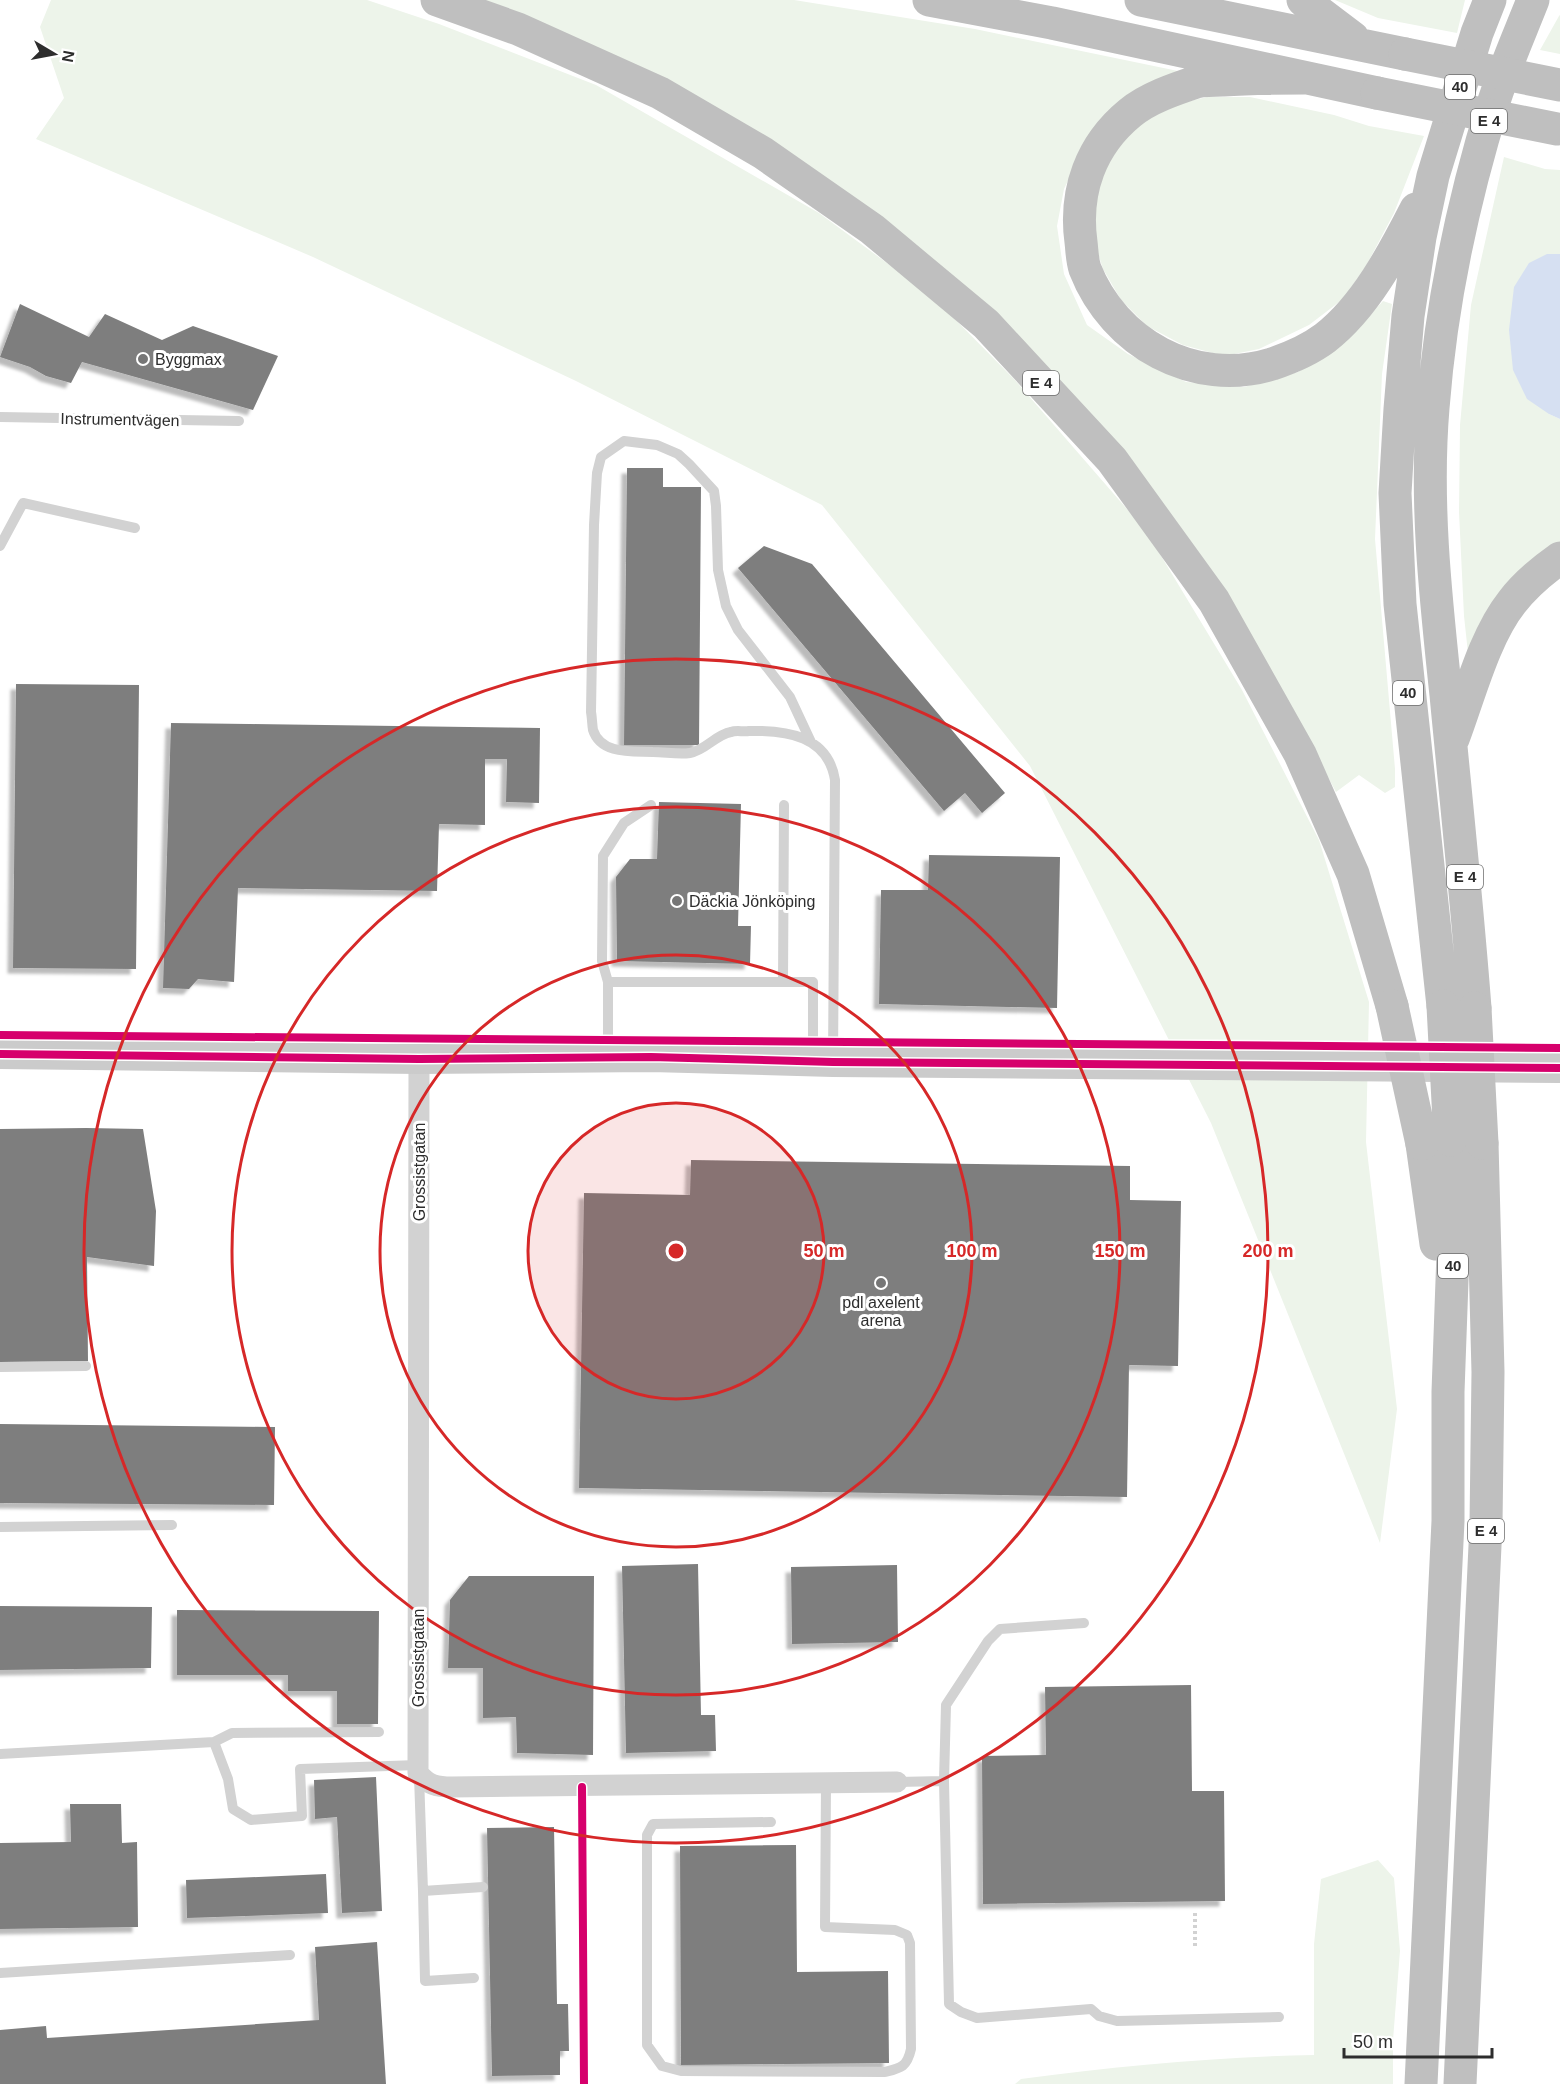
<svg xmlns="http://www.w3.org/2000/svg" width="1560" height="2084" viewBox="0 0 1560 2084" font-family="Arial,sans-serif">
<defs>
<filter id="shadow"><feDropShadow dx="-5.5" dy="5.5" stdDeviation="1.5" flood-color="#0004"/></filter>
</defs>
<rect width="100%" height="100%" fill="#fff"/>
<path fill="#edf4ea" d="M 51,0 L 367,0 L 439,24 L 596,85 L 819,213 L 933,297 L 1014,379 L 1146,531 L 1242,690 L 1319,840 L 1369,1002 L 1366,1142 L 1397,1409 L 1380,1543 L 1211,1123 L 1030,766 L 822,505 L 576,381 L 313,257 L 36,139 L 64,98 L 40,27 Z
M 475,0 L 794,0 L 975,29 L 1178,71 L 1088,139 L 1064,189 L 1057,226 L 1064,274 L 1087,325 L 1128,354 L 1186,382 L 1244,387 L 1298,372 L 1347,340 L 1383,301 L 1392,304 L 1382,374 L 1375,539 L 1395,769 L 1395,787 L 1385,793 L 1359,775 L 1336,792 L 1286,698 L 937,264 Z
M 1335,0 L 1465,0 L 1457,33 L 1378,18 Z
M 1560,15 L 1560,54 L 1540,50 L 1559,16 Z
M 1207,97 L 1250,97 L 1334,115 L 1369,126 L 1424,136 L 1394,213 L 1366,266 L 1343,299 L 1309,325 L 1259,349 L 1224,356 L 1183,345 L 1147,326 L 1121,300 L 1103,269 L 1094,241 L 1094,209 L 1101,173 L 1120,144 L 1142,119 L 1169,106 Z
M 1504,157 L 1545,169 L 1560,170 L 1560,254 L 1547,254 L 1549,414 L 1560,419 L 1560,544 L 1468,653 L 1464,616 L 1459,512 L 1460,425 L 1471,305 Z
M 1378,1860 L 1394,1878 L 1400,1951 L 1393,2040 L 1393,2084 L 1015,2084 L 1021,2079 C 1118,2066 1216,2057 1314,2055 L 1314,1944 L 1321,1879 Z"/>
<path fill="#d6e0f2" d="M 1547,254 L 1560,254 L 1560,419 L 1549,414 L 1527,399 L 1513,370 L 1509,330 L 1514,287 L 1529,263 Z"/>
<path fill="#7e7e7e" filter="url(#shadow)" d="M 20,304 L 89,337 L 105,314 L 162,340 L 193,326 L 278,356 L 253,410 L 82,362 L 71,383 L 46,376 L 30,367 L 0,357 Z
M 627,468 L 663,468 L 663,487 L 701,487 L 699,745 L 624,745 Z
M 764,546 L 812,564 L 1005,793 L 982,813 L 965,793 L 944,811 L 738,568 Z
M 16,684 L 139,685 L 136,969 L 13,968 Z
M 171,723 L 540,728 L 539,803 L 506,802 L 507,759 L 485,759 L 485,825 L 439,824 L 437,891 L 238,888 L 234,982 L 198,979 L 189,989 L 163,988 Z
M 659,802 L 741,804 L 738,926 L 751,926 L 750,964 L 617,961 L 616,877 L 630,859 L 657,859 Z
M 929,855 L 1060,857 L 1057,1008 L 879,1004 L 881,890 L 928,890 Z
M 86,1128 L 143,1129 L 156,1211 L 154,1266 L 87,1257 L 88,1361 L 0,1362 L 0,1129 Z
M 691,1160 L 1130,1166 L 1130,1200 L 1181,1201 L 1178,1366 L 1129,1365 L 1127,1497 L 579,1488 L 584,1193 L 690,1195 Z
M 0,1424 L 275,1427 L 274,1505 L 0,1503 Z
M 698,1564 L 701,1715 L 715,1715 L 716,1751 L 626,1753 L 622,1566 Z
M 897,1565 L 898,1642 L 792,1644 L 791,1567 Z
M 469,1576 L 594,1576 L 593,1755 L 517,1753 L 516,1717 L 483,1718 L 483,1668 L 448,1668 L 450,1600 Z
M 0,1606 L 152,1607 L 151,1668 L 0,1670 Z
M 177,1610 L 379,1611 L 378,1724 L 337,1724 L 337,1691 L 288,1691 L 288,1675 L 177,1675 Z
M 1191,1685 L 1192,1791 L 1224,1791 L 1225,1901 L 983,1904 L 982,1756 L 1046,1755 L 1045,1687 Z
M 376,1777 L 382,1911 L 342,1913 L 337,1817 L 315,1819 L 314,1780 Z
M 70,1804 L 121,1804 L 122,1843 L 137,1842 L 138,1927 L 0,1929 L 0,1843 L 71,1842 Z
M 554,1827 L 557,2004 L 568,2004 L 569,2051 L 560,2051 L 560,2075 L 492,2076 L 487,1828 Z
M 796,1845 L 797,1972 L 888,1971 L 889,2063 L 681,2065 L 680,1846 Z
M 326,1874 L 328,1913 L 187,1918 L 186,1880 Z
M 377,1942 L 386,2084 L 0,2084 L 0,2030 L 46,2026 L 47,2038 L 319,2020 L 315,1947 Z"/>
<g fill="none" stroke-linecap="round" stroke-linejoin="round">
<path stroke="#d2d2d2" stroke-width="4" stroke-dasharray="3 3" stroke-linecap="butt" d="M 1195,1913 L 1195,1948"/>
<path stroke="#d2d2d2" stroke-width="10" d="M 0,417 L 239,421
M 0,546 L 23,503 L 135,528
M 811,742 L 790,697 L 738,630 L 726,606 L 718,570 L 716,506 L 714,491 L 689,464 L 678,454 L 657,445 L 624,441 L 601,457 L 597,473 L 594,525 L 591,712 C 592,717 592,724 593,730 C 601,755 633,751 653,752 C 665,752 679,755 690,753 C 706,750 715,735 731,732 C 736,730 743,732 749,731 C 787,730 828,736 835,780 L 833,1061
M 608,982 L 602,961 L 603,856 L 624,823 L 651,805
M 783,982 L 784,805
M 608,1056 L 608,982 L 813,982 L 813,1061
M 0,1367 L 86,1366
M 0,1527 L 172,1525
M 214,1742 L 232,1733 L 379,1732
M 0,1754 L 214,1742 L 228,1779 L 233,1809 L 251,1820 L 302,1816 L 300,1769 L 418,1765
M 419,1776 L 423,1891 L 483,1887
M 944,1781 L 946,1705 L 988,1641 L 1000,1629 L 1084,1623
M 897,1782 L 944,1781 L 949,2004 L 961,2012 L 977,2018 L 1091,2009 L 1099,2016 L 1117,2021 L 1279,2017
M 771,1822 L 653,1824 L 647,1835 L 647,2045 L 662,2066 L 681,2071 L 885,2072 C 901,2068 907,2067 911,2049 L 910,1943 L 907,1935 L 895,1930 L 825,1927 L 826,1784
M 423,1891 L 425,1981 L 474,1978
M 0,1973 L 290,1955"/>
<path stroke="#d2d2d2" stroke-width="21" d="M 419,1059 L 418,1773 C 428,1785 436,1787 452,1787 L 897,1782"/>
<path stroke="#cbcbcb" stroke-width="30" d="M 0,1054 L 419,1059 L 651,1057 L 833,1062 L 1560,1068"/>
<path stroke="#bfbfbf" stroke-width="33" d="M 437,0 L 518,29 L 660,93 L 763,153 L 872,229 L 986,324 L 1112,460 L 1214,601 L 1300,754 L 1353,874 L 1392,1006
M 929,0 L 1052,23 L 1377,93
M 1141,0 L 1405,54
M 1303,0 L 1353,38
M 1305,78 C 1278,78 1250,78 1223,80 C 1214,80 1204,80 1196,82 C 1175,89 1148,98 1130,113 C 1091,145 1074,191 1081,242 C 1082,250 1082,260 1085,269 C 1114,343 1194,388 1272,364 C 1290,358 1309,350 1325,338 C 1365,307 1393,254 1416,209
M 1453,739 C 1469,697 1484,637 1512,602 C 1525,585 1543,570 1560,558
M 1443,1006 L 1400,604 L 1395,493 L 1400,409 L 1408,316 L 1420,237 L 1433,176 L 1477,33 L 1490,0
M 1475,1008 C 1467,903 1456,800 1446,695 C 1436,600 1425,504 1433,408 C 1441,303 1463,201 1494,101 C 1505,67 1520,33 1533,0
M 1422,1144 L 1436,1244
M 1421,2084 L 1448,1521 L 1448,1392 L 1454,1225 L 1450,1140
M 1460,2084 L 1486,1524 L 1488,1372 L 1482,1143"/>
<path stroke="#bfbfbf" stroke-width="33" d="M 1405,54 L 1560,85
M 1377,93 L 1557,129
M 1392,1006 L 1422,1144
M 1443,1006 L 1450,1140
M 1475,1008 L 1482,1143"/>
<defs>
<path id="cycleway" d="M 0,1035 L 1560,1048
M 0,1054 L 419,1059 L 651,1057 L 833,1062 L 1560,1068
M 582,1787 L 584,2084"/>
</defs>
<use href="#cycleway" stroke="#fff" stroke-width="11"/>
<use href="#cycleway" stroke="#d6006c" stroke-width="8"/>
</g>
<circle cx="676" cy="1251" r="148" fill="#d62828" fill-opacity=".12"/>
<g fill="none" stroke="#d62828" stroke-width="3">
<circle cx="676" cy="1251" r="148"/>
<circle cx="676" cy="1251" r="296"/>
<circle cx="676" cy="1251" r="444"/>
<circle cx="676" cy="1251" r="592"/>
</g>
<g fill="#767676" stroke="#fff" stroke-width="2">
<circle cx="143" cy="359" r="6"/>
<circle cx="677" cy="901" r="6"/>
<circle cx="881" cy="1283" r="6"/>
</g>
<g text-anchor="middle" stroke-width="6" stroke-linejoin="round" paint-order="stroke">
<g fill="#fff" stroke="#6c6c6c" stroke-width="1.5">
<rect x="1445" y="75" width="30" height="24" rx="4.5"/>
<rect x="1471" y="109" width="36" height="24" rx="4.5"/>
<rect x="1023" y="371" width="36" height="24" rx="4.5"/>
<rect x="1393" y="681" width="30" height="24" rx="4.5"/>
<rect x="1447" y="865" width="36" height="24" rx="4.5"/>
<rect x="1438" y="1254" width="30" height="24" rx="4.5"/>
<rect x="1468" y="1519" width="36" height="24" rx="4.5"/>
</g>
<g font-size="15" font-weight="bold" fill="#2d2d2d">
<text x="1460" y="92">40</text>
<text x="1489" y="126">E 4</text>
<text x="1041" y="388">E 4</text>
<text x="1408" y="698">40</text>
<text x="1465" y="882">E 4</text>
<text x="1453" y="1271">40</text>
<text x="1486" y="1536">E 4</text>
</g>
<g font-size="16" fill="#2d2d2d" stroke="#fff" text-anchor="start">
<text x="155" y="365">Byggmax</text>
<text x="689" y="907">Däckia Jönköping</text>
<text x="881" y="1308" text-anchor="middle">pdl axelent<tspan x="881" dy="18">arena</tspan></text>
</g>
<g font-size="16" fill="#2d2d2d" stroke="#fff">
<text transform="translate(120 419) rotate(1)" y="6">Instrumentvägen</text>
<text transform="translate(419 1172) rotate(-90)" y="6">Grossistgatan</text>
<text transform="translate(418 1658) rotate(-90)" y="6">Grossistgatan</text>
</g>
</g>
<circle cx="676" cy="1251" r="9" fill="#d62828" stroke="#fff" stroke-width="3"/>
<g font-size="18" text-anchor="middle" font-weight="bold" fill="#d62828" stroke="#fff" stroke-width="6" stroke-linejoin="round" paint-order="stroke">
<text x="824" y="1257">50 m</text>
<text x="972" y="1257">100 m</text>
<text x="1120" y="1257">150 m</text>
<text x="1268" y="1257">200 m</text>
</g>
<g transform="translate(54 54) rotate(100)" stroke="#ffffff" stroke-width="4.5" paint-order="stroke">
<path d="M0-4.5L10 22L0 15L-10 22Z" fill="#2d2d2d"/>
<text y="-9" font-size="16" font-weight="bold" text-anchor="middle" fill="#2d2d2d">N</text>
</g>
<path d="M1344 2048v9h148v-9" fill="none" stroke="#2d2d2d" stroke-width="3"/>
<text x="1353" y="2048" font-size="18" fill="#2d2d2d" stroke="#ffffff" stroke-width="4.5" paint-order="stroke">50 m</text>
</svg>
